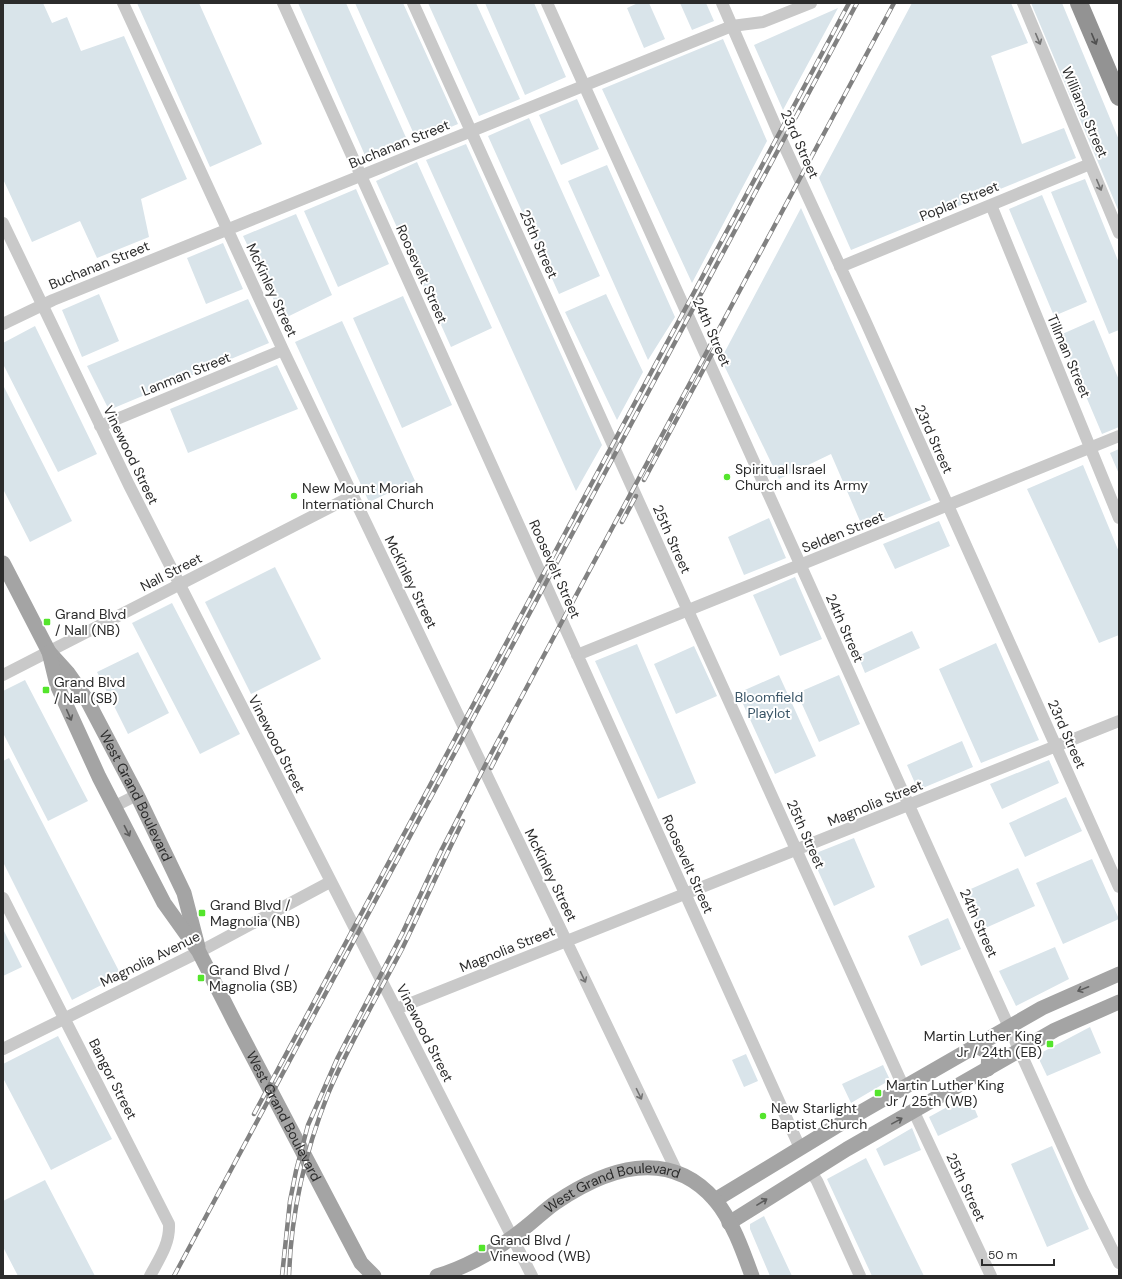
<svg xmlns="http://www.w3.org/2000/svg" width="1122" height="1279" viewBox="0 0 1122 1279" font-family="'DM Sans',sans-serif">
<rect width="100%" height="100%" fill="#fff"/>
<path fill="#d9e4ea" d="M 3,3 L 43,3 L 52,23 L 67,17 L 81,51 L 124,36 L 187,179 L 141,199 L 149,237 L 97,258 L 80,221 L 32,242 L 3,179 Z
M 137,3 L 199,3 L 262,144 L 210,167 Z
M 298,3 L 346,3 L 408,142 L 367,160 Z
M 355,3 L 403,3 L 458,124 L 417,141 Z
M 428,3 L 476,3 L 520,99 L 479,116 Z
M 485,3 L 534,3 L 566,77 L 525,95 Z
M 638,3 L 649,3 L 665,39 L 644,48 L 627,8 Z
M 680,3 L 706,3 L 714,21 L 692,30 Z
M 912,3 L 1011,3 L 1028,43 L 991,56 L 1022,144 L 1064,128 L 1076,158 L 851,250 L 819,178 Z
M 1031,3 L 1062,3 L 1119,140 L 1119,212 Z
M 838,8 L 783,110 L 754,45 Z
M 723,39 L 767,141 L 692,283 L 602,89 Z
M 577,99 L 599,149 L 561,165 L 539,115 Z
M 529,118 L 600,276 L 559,294 L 488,136 Z
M 466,144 L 602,445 L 576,491 L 426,160 Z
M 417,162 L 492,328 L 451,347 L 376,181 Z
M 607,165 L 675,317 L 648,360 L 568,181 Z
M 1085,179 L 1119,263 L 1119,330 L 1109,334 L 1051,192 Z
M 356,189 L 389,264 L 338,287 L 304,211 Z
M 1042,195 L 1087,302 L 1054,316 L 1009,209 Z
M 801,208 L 931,500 L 863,528 L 831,454 L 779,479 L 721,359 Z
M 296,214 L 332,295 L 283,319 L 243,236 Z
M 223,243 L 243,289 L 206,304 L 187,258 Z
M 99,294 L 119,341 L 82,357 L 62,310 Z
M 606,294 L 643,372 L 617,420 L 565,312 Z
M 403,296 L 452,405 L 402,428 L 353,318 Z
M 248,299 L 269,343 L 109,410 L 87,366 Z
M 1094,320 L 1119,380 L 1119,427 L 1102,434 L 1060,335 Z
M 342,321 L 415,481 L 369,502 L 295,342 Z
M 35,326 L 97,454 L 58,472 L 3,364 L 3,343 Z
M 277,365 L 298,409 L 188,453 L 170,409 Z
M 3,385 L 72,521 L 30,542 L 3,489 Z
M 1119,449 L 1119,474 L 1110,453 Z
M 1083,465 L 1119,552 L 1119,635 L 1099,643 L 1027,489 Z
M 769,518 L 786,558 L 744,575 L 728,537 Z
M 939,521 L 950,546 L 895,569 L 883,544 Z
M 275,567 L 321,659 L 251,694 L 205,602 Z
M 795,577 L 822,639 L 780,656 L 753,595 Z
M 172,603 L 240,734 L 200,754 L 132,623 Z
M 912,631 L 920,648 L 865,673 L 858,656 Z
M 996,643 L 1039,740 L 981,763 L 939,669 Z
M 637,644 L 696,783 L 658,799 L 595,661 Z
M 694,646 L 717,696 L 676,714 L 654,664 Z
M 138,652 L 169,713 L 128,734 L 97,672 Z
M 779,675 L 816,756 L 775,774 L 738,693 Z
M 839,675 L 860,724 L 819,742 L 797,693 Z
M 25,680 L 88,801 L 48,821 L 3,733 L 3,691 Z
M 962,741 L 973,767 L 918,790 L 907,765 Z
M 9,758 L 121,975 L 72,1000 L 3,862 L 3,761 Z
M 1049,760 L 1059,783 L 1002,809 L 990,784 Z
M 1066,797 L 1082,831 L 1025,857 L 1009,823 Z
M 854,838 L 875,887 L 834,906 L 811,855 Z
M 1092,859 L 1119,919 L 1063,944 L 1036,883 Z
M 1018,868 L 1035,906 L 981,930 L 964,892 Z
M 948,918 L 961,949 L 921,966 L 908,936 Z
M 3,929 L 22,967 L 3,976 Z
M 1055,947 L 1069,979 L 1016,1006 L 999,971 Z
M 1090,1027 L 1101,1053 L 1047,1076 L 1037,1055 Z
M 58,1036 L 112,1139 L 51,1170 L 3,1078 L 3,1064 Z
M 746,1054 L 758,1081 L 744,1087 L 732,1060 Z
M 883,1065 L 890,1080 L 851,1103 L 842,1084 Z
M 969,1095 L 978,1117 L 938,1136 L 929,1117 Z
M 912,1128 L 921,1150 L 884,1166 L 876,1149 Z
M 1052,1146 L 1089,1229 L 1047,1247 L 1011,1164 Z
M 866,1158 L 924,1276 L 872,1276 L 827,1179 Z
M 45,1180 L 95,1276 L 18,1276 L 3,1247 L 3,1201 Z
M 764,1216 L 792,1276 L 770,1276 L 750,1229 L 750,1224 Z"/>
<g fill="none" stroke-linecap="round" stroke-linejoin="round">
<path stroke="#c9c9c9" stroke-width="12" d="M 123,3 L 283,350 L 677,1172
M 283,3 L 800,1148
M 413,3 L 904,1088
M 547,3 L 1082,1189 L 1119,1263
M 722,3 L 782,141 L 864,318 L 1119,887
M 1023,3 L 1119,233
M 991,205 L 1119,518
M 3,223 L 129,485 L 532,1276
M 840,267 L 1090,164
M 3,324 L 53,300 L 722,30 L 732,26 L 763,22 L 811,3
M 100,426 L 283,350
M 577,655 L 1119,436
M 3,675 L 352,496
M 115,806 L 137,795
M 3,898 L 169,1224 C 170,1244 159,1259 150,1276
M 396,1009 L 1119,721
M 3,1049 L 199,952 L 330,882
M 914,1112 L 991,1276
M 811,1172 L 817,1181 L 860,1276"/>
<g stroke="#a4a4a4" stroke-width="15">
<path id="s1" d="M 3,563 L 49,652 L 68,673 L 87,700 L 138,797 L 184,893 L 198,947"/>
<path id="s2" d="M 49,652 L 57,685 L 99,777 L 164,903 L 199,952 L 234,1021 L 361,1263 L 374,1276"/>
<path d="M 976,1045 L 989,1053 L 988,1069"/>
<path d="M 715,1200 L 835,1127 L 1042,1008 L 1119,974"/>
<path d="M 729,1223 L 847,1149 L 1055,1030 L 1119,1002"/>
<path id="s3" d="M 437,1276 C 470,1266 500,1248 527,1226 C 536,1219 545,1210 555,1203 C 605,1169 668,1146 715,1200 C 732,1220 743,1251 752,1276"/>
</g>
<path stroke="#939393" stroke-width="18" d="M 1079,3 L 1119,97"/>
<defs>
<path id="rail" d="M 644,480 L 715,348
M 622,522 L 636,496
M 491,768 L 506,739
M 254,1114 L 849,3
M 174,1276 L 857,3
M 282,1276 L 290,1201 L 296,1171 L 308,1125 L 338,1057 L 402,934 L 442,849 L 492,752 L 894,3
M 289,1276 C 291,1214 305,1152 328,1094 C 349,1044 377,997 402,949 C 423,906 442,863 463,821"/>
</defs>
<use href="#rail" stroke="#818181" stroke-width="4.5"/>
<use href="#rail" stroke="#fff" stroke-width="3" stroke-dasharray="9" stroke-linecap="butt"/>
</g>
<defs><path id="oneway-shaft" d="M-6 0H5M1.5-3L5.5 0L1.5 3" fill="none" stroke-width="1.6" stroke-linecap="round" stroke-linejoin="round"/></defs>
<g stroke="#737373">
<use href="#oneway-shaft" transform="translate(1038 39) rotate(67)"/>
<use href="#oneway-shaft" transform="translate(1099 185) rotate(67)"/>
<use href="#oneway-shaft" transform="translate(583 977) rotate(64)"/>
<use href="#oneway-shaft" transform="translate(639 1094) rotate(64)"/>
</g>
<use stroke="#505050" href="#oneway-shaft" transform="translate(1094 39) rotate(67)"/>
<g stroke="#5c5c5c">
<use href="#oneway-shaft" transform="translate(69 715) rotate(66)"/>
<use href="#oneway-shaft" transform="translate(127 831) rotate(63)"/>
<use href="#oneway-shaft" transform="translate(1083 989) rotate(158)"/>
<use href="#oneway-shaft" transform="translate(897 1121) rotate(-29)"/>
<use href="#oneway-shaft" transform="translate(762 1202) rotate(-32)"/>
</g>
<g fill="#54e52c" stroke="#fff" stroke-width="1.5">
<circle cx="727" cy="477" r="4"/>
<circle cx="294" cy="496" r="4"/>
<rect x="43" y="618" width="8" height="8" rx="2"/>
<rect x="42" y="686" width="8" height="8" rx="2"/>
<rect x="198" y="909" width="8" height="8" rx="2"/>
<rect x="197" y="974" width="8" height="8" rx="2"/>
<rect x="1046" y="1040" width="8" height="8" rx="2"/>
<rect x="874" y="1089" width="8" height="8" rx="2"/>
<circle cx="763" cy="1116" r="4"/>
<rect x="478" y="1244" width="8" height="8" rx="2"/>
</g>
<g text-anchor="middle" stroke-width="4" stroke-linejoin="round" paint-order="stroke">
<g font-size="14" fill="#2c2c2c" stroke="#fff">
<text transform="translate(1085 112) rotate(67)" y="5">Williams Street</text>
<text transform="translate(399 144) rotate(-22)" y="5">Buchanan Street</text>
<text transform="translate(800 144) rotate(66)" y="5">23rd Street</text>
<text transform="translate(959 201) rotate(-22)" y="5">Poplar Street</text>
<text transform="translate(539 244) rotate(66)" y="5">25th Street</text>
<text transform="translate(99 265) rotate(-22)" y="5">Buchanan Street</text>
<text transform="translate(422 274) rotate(66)" y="5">Roosevelt Street</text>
<text transform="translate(272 290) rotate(65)" y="5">McKinley Street</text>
<text transform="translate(712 332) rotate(66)" y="5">24th Street</text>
<text transform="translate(1069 356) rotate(67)" y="5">Tillman Street</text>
<text transform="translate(186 374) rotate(-22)" y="5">Lanman Street</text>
<text transform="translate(934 439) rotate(66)" y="5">23rd Street</text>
<text transform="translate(131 455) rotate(64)" y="5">Vinewood Street</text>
<text transform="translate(843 532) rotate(-22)" y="5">Selden Street</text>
<text transform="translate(672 539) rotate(66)" y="5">25th Street</text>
<text transform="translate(555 569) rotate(66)" y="5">Roosevelt Street</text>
<text transform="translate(171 572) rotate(-27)" y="5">Nall Street</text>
<text transform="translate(411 582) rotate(64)" y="5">McKinley Street</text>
<text transform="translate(845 628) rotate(66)" y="5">24th Street</text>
<text transform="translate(1067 734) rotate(66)" y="5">23rd Street</text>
<text transform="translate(277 744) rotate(63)" y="5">Vinewood Street</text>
<text dy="5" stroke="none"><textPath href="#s1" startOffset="269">West Grand Boulevard</textPath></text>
<text transform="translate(875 803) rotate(-22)" y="5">Magnolia Street</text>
<text transform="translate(806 834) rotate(66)" y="5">25th Street</text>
<text transform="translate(688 864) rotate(66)" y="5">Roosevelt Street</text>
<text transform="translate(551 875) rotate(64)" y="5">McKinley Street</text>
<text transform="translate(979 923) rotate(66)" y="5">24th Street</text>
<text transform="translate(507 949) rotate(-22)" y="5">Magnolia Street</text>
<text transform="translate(150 959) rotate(-26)" y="5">Magnolia Avenue</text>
<text transform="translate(425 1033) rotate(63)" y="5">Vinewood Street</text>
<text transform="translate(113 1079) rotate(63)" y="5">Bangor Street</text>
<text dy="5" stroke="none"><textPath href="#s2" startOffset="522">West Grand Boulevard</textPath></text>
<text transform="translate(966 1187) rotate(65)" y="5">25th Street</text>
<text dy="5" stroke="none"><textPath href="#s3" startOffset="201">West Grand Boulevard</textPath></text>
</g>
<g font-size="14" fill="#2c2c2c" stroke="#fff" text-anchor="start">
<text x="735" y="474">Spiritual Israel<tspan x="735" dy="16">Church and its Army</tspan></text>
<text x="302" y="493">New Mount Moriah<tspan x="302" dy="16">International Church</tspan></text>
<text x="55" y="619">Grand Blvd<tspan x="55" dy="16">/ Nall (NB)</tspan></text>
<text x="54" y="687">Grand Blvd<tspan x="54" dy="16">/ Nall (SB)</tspan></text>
<text x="210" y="910">Grand Blvd /<tspan x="210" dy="16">Magnolia (NB)</tspan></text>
<text x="209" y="975">Grand Blvd /<tspan x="209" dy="16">Magnolia (SB)</tspan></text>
<text x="1042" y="1041" text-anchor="end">Martin Luther King<tspan x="1042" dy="16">Jr / 24th (EB)</tspan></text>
<text x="886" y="1090">Martin Luther King<tspan x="886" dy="16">Jr / 25th (WB)</tspan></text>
<text x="771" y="1113">New Starlight<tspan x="771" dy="16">Baptist Church</tspan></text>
<text x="490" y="1245">Grand Blvd /<tspan x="490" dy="16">Vinewood (WB)</tspan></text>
</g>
<g font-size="14" fill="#3a5567" stroke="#fff">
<text x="769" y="702">Bloomfield<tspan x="769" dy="16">Playlot</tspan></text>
</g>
</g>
<rect width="1122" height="1279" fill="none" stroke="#2c2c2c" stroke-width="8"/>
<path d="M982 1259v6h72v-6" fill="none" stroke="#2c2c2c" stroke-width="2"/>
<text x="988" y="1259" font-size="12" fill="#2c2c2c" stroke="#ffffff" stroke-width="3" paint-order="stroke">50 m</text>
</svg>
